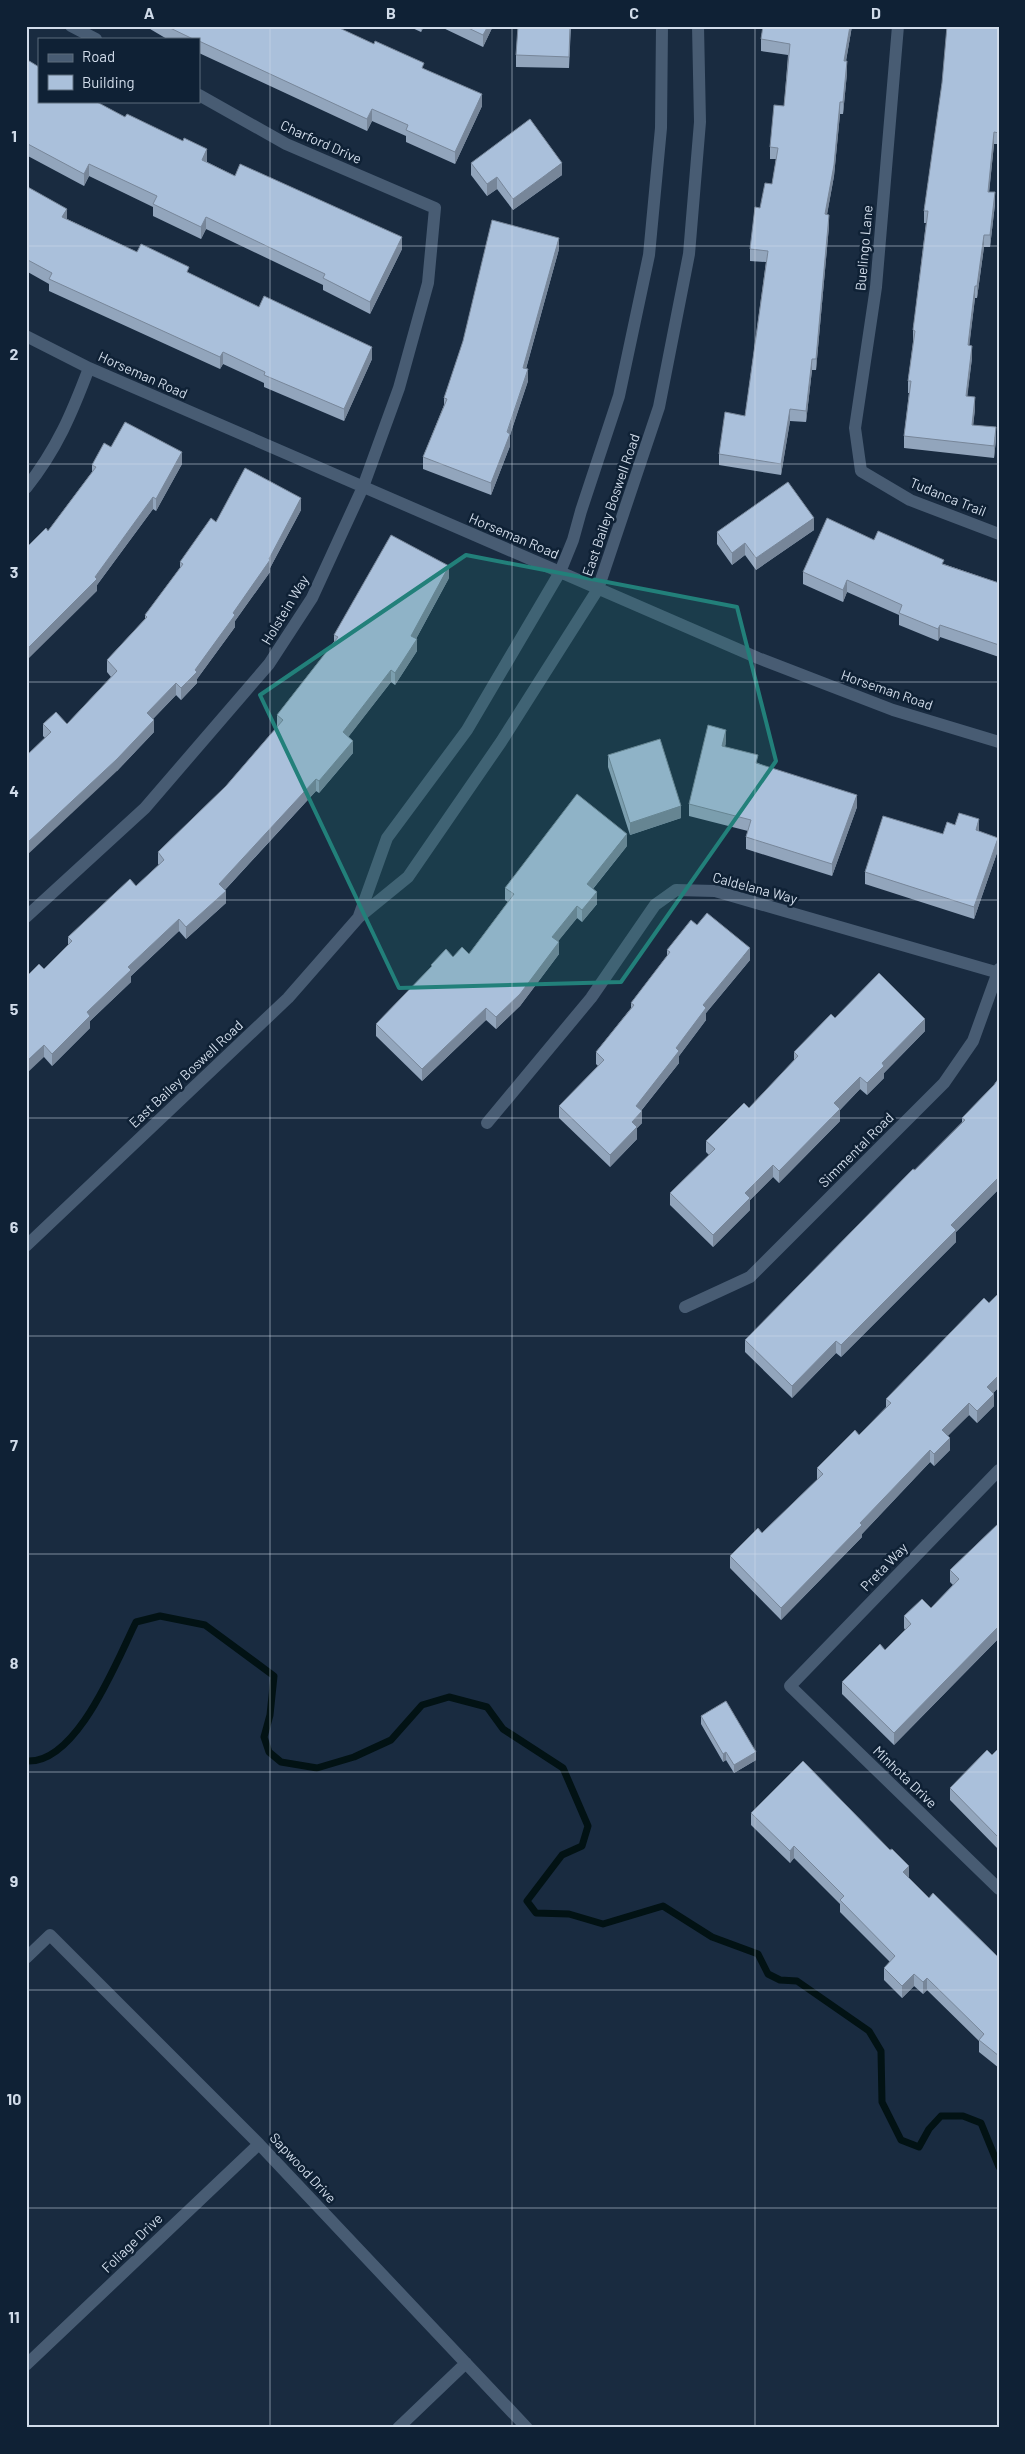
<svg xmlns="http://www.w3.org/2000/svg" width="1025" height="2454" viewBox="0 0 1025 2454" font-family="Barlow,sans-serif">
<rect width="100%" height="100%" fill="#192b40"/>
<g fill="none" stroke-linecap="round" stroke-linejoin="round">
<path stroke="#021214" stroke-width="7" d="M 26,1761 C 77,1765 117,1660 136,1622 L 160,1616 L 205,1625 L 274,1676 L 270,1715 L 264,1737 L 269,1752 L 281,1762 L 317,1768 L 354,1757 L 391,1740 L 422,1705 L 449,1697 L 487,1707 L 503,1729 L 563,1768 L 588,1826 L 582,1846 L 562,1855 L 527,1901 L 536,1913 L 569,1914 L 603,1924 L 663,1906 L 712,1937 L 758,1954 L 768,1974 L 780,1980 L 797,1981 L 869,2031 L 881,2051 L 882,2102 L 901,2140 L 919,2147 L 929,2129 L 941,2116 L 963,2116 L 981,2123 L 999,2167"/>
<path stroke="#485c73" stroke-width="12" d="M 71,26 L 96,39
M 898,26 L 876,287 L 855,428 L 861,471 L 910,500 L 999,534
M 26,336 L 89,368 L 560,572
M 26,488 C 57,449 72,413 89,368
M 26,917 L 145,808 L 269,664 L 312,598 L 363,487 L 399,388 L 428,283 L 435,208 L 286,144 L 199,95
M 487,1123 L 591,998 L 655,905 L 676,890 L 715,891 L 999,973
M 685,1307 L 750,1277 L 944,1083 L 973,1041 L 999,969
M 999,1470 L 790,1686 L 999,1889
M 26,1958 L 50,1935 L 259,2144 L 527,2428
M 26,2365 L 259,2144
M 398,2428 L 466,2363"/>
<path stroke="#485c73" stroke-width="12" d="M 560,572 L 758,658 L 893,710 L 999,742
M 359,916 L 387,838 L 467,730 L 560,572 L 573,540 L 581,511 L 619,396 L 649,255 L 661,128 L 662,26
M 26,1246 L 288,998 L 359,917 L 408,877 L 501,742 L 598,589 L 659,407 L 689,254 L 700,122 L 698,26"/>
</g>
<path fill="#92a5bc" d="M 145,26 L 335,26 L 424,69 L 482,106 L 455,164 L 406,142 L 406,136 L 372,121 L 367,131 L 199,53 L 199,39 L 167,39 Z
M 408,26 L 424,26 L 421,32 Z
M 439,26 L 493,26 L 483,47 Z
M 571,26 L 569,68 L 516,67 L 516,55 Z
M 763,26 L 852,26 L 846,61 L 847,73 L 843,114 L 840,114 L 834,176 L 827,214 L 829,226 L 816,370 L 812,370 L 806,422 L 790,421 L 781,475 L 719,465 L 719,454 L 745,416 L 766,262 L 750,261 L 750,249 L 760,208 L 772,184 L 776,159 L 770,159 L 770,147 L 784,106 L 788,55 L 761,51 L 761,39 Z
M 999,26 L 999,144 L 994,144 L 989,192 L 995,204 L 990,247 L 984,247 L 977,298 L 975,298 L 969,346 L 972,358 L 967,396 L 975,409 L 973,425 L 996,439 L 994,458 L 904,448 L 904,436 L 909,393 L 908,393 L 908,381 L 913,342 L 913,330 L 926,223 L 924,223 L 924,211 L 942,83 Z
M 26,59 L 39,101 L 207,160 L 207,162 L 235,176 L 402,249 L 370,314 L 323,290 L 323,285 L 206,229 L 201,239 L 153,216 L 153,207 L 89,176 L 84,186 L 26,155 Z
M 471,163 L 562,175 L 513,210 L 497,189 L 487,196 L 471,175 Z
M 26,186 L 67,219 L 137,252 L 189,273 L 259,307 L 372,359 L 344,421 L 264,387 L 264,383 L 223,364 L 220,369 L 49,291 L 49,284 L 26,271 Z
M 559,249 L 526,369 L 528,381 L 510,435 L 510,446 L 491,495 L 423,469 L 423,457 L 444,405 L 444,398 Z
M 111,447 L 182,464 L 156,511 L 153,509 L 97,585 L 97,591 L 48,531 L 92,472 L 92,465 Z
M 301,510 L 270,568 L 270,572 L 235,621 L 235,627 L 197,679 L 197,683 L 181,700 L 176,695 L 153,719 L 154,732 L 117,771 L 45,738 L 43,736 L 43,724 L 67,724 L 111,677 L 107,672 L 107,660 L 145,619 L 145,615 L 180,568 L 180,562 L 216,522 Z
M 814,530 L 756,570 L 745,555 L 732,565 L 717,544 L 717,532 Z
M 874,540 L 999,583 L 999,657 L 940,637 L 938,641 L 899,625 L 899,615 L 847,592 L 843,602 L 803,584 L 803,572 Z
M 449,578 L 416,639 L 417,651 L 395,685 L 391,682 L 348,737 L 353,753 L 319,793 L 316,791 L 225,890 L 226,903 L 186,939 L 179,931 L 131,976 L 131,982 L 90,1021 L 90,1028 L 52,1066 L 44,1057 L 44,969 L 68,946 L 68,937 L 136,886 L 159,865 L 158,864 L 158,852 L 226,786 L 277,727 L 277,715 L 334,642 L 334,635 Z
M 726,742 L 725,747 L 758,763 L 857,807 L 832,876 L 746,849 L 746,837 L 748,831 L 689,816 L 689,804 Z
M 608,755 L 681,818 L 630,835 L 608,767 Z
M 955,825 L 979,831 L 998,850 L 974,919 L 865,884 L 865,872 L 943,834 Z
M 627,846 L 593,889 L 597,904 L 582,922 L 577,918 L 558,941 L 559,954 L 520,1006 L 496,1029 L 486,1020 L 422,1081 L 376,1036 L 376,1024 L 431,968 L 431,965 L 453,957 L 469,954 L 508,902 L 505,900 L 505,888 Z
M 697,925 L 750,960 L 706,1013 L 706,1020 L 679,1056 L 679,1063 L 641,1111 L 642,1123 L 637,1128 L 637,1139 L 610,1167 L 559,1118 L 559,1106 L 598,1066 L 596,1064 L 596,1052 L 631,1008 L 631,1003 L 667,956 L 667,950 Z
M 835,1018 L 925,1031 L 884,1073 L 884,1078 L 867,1095 L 860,1089 L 840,1110 L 840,1121 L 779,1183 L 773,1177 L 750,1200 L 750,1210 L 713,1247 L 670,1205 L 670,1193 L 709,1155 L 706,1152 L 706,1141 L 749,1108 L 794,1061 L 794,1052 Z
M 999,1078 L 999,1189 L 956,1232 L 956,1242 L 841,1357 L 836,1353 L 792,1398 L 745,1352 L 745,1340 L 962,1122 L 962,1118 L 994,1085 Z
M 999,1293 L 999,1387 L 993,1393 L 994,1406 L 977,1423 L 969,1415 L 947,1436 L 950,1450 L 934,1466 L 930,1462 L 862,1534 L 862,1537 L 781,1620 L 730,1568 L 730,1556 L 762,1533 L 817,1480 L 817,1468 L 859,1435 L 886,1407 L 886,1399 Z
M 999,1523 L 999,1638 L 894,1745 L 842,1694 L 842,1682 L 885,1650 L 905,1630 L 904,1628 L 904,1616 L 931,1608 L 953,1585 L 950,1582 L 950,1570 Z
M 701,1716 L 756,1760 L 734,1773 L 726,1760 L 723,1762 L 701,1724 Z
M 999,1748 L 999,1848 L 998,1849 L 950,1800 L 950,1788 L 992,1755 Z
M 751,1813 L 909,1878 L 929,1898 L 999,1958 L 999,2068 L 979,2052 L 979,2041 L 927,1990 L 923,1994 L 914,1986 L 902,1998 L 884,1980 L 884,1968 L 890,1962 L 840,1912 L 840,1904 L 794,1858 L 790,1863 L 751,1825 Z"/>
<path fill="#778699" d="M 421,26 L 424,26 L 421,32 Z
M 488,26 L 493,26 L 483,47 L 483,35 Z
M 850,26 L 852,26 L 844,72 L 844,61 Z
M 847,61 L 847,73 L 843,114 L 843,102 Z
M 482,94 L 482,106 L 455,164 L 455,152 Z
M 840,102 L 840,114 L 834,176 L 825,226 L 825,214 Z
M 372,109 L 372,121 L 367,131 L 367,119 Z
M 994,132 L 994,144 L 988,204 L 988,192 Z
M 207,149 L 207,160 L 202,172 L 202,160 Z
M 562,163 L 562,175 L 513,210 L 513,199 Z
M 89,164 L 89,176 L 84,186 L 84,174 Z
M 497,177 L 497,189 L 487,196 L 487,184 Z
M 995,192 L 995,204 L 990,247 L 990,235 Z
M 67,209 L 67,221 L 62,217 Z
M 829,215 L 829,226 L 816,370 L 816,359 Z
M 206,217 L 206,229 L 201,239 L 201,227 Z
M 984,235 L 984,247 L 977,298 L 977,286 Z
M 402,237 L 402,249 L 370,314 L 370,302 Z
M 559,238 L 559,249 L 523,379 L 523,368 Z
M 975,286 L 975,298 L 968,357 L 968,345 Z
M 972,346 L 972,358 L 966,408 L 966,396 Z
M 372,347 L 372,359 L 344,421 L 344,409 Z
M 223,352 L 223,364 L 220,369 L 220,357 Z
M 812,359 L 812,370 L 806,422 L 806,411 Z
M 528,369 L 528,381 L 510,435 L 510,446 L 491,495 L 491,483 Z
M 975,397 L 975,409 L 972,437 L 972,425 Z
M 790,409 L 790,421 L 781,475 L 781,464 Z
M 996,427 L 996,439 L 994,458 L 994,446 Z
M 182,452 L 182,464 L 156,511 L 156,499 Z
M 153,497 L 153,509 L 97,585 L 97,591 L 26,661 L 26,650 L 95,577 Z
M 301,498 L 301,510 L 270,568 L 270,572 L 235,621 L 235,627 L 197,679 L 197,683 L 181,700 L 181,688 L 195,670 L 269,559 Z
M 814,518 L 814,530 L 756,570 L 756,558 Z
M 745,543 L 745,555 L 732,565 L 732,553 Z
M 449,566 L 449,578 L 411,648 L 411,636 Z
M 847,580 L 847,592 L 843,602 L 843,590 Z
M 940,625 L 940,637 L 938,641 L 938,629 Z
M 417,639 L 417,651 L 395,685 L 395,673 Z
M 391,670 L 391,682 L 343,744 L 343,732 Z
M 176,683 L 176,695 L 147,725 L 147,713 Z
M 154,720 L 154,732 L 117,771 L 26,856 L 26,844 Z
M 726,730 L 726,742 L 722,758 L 722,746 Z
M 353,741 L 353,753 L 319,793 L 319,781 Z
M 316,779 L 316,791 L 219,896 L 219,884 Z
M 857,795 L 857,807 L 832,876 L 832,864 Z
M 681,806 L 681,818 L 630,835 L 630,823 Z
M 979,819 L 979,831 L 976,842 L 976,830 Z
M 627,834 L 627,846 L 587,896 L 587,884 Z
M 998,838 L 998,850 L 974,919 L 974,907 Z
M 226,891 L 226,903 L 186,939 L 186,927 Z
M 597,892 L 597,904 L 582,922 L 582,910 Z
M 577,906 L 577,918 L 552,949 L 552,937 Z
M 179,919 L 179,931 L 131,976 L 131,982 L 90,1021 L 90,1028 L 52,1066 L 52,1054 L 87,1012 L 128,967 Z
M 559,942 L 559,954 L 520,1006 L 496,1029 L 496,1017 Z
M 750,948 L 750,960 L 706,1013 L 706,1020 L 679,1056 L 679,1063 L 636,1117 L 642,1111 L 642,1123 L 637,1128 L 637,1139 L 610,1167 L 610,1155 L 636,1106 L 676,1048 L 703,1005 Z
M 486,1008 L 486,1020 L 422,1081 L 422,1069 Z
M 925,1019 L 925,1031 L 884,1073 L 884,1078 L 867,1095 L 867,1083 L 882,1063 Z
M 44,1045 L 44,1057 L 26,1074 L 26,1062 Z
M 860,1077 L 860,1089 L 840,1110 L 840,1121 L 779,1183 L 779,1171 L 834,1103 Z
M 773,1165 L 773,1177 L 750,1200 L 750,1210 L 713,1247 L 713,1235 L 745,1193 Z
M 999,1177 L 999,1189 L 956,1232 L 956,1242 L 841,1357 L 841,1345 L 951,1225 Z
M 836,1341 L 836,1353 L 792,1398 L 792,1386 Z
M 999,1375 L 999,1387 L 987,1399 L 987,1387 Z
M 994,1394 L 994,1406 L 977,1423 L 977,1411 Z
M 969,1403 L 969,1415 L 942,1442 L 942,1430 Z
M 950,1438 L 950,1450 L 934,1466 L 934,1454 Z
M 930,1450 L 930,1462 L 862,1534 L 862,1537 L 781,1620 L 781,1608 L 860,1523 Z
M 999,1626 L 999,1638 L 894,1745 L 894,1733 Z
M 726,1752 L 726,1760 L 723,1762 L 723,1754 Z
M 756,1752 L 756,1760 L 734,1773 L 734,1765 Z
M 794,1846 L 794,1858 L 790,1863 L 790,1851 Z
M 909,1866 L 909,1878 L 903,1872 Z
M 914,1974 L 914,1986 L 902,1998 L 902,1986 Z
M 927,1978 L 927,1990 L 923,1994 L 923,1982 Z"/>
<path fill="#aac0db" stroke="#778699" d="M 166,26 L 335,26 L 374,44 L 375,41 L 424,63 L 422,68 L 482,94 L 455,152 L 406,130 L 408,125 L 372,109 L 367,119 L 199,41 L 199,39 L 193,39 Z
M 464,26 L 488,26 L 483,35 Z
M 518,26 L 570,26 L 569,57 L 516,55 Z
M 763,26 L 850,26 L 844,61 L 847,61 L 843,102 L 840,102 L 834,165 L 825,214 L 829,215 L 816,359 L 812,359 L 806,411 L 790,409 L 781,464 L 719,454 L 725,412 L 745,416 L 768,251 L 750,249 L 755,207 L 760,208 L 765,183 L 772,184 L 778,148 L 770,147 L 774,105 L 784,106 L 790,44 L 761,39 Z
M 947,26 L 999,26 L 999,133 L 994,132 L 988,192 L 995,192 L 990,235 L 984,235 L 977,286 L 975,286 L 968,345 L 972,346 L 966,396 L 975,397 L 972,425 L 996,427 L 994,446 L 904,436 L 911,381 L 908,381 L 915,331 L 913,330 L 928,211 L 924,211 L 942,83 Z
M 26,59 L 39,67 L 39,101 L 95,101 L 125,117 L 127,114 L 183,141 L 184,138 L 207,149 L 202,160 L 235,176 L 240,164 L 402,237 L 370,302 L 323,278 L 325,274 L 206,217 L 201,227 L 153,204 L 157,196 L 89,164 L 84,174 L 26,143 Z
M 530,119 L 562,163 L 513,199 L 497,177 L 487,184 L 471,163 Z
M 26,186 L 67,209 L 62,217 L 137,252 L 141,244 L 189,267 L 187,272 L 259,307 L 264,296 L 372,347 L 344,409 L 264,375 L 265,372 L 223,352 L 220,357 L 49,279 L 52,273 L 26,259 Z
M 492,220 L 559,238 L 523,368 L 528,369 L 507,432 L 510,434 L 491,483 L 423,457 L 447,399 L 444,398 L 463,341 Z
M 125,422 L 182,452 L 156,499 L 153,497 L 95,577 L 97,579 L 26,650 L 26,548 L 46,528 L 48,531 L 96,467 L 92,465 L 104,443 L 111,447 Z
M 245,468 L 301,498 L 269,559 L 270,560 L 233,613 L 235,615 L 195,670 L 197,672 L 181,688 L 176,683 L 147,713 L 154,720 L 117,759 L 26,844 L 26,756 L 51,732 L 43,724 L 56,712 L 67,724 L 117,671 L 107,660 L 147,617 L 145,615 L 183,564 L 180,562 L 211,518 L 216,522 Z
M 788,482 L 814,518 L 756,558 L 745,543 L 732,553 L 717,532 Z
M 827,518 L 874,540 L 878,531 L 944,560 L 942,564 L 999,583 L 999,645 L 940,625 L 938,629 L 899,613 L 902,605 L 847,580 L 843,590 L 803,572 Z
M 391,535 L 449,566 L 411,636 L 417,639 L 395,673 L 391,670 L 343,732 L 353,741 L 319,781 L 316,779 L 219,884 L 226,891 L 186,927 L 179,919 L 128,967 L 131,970 L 87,1012 L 90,1016 L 52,1054 L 44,1045 L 26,1062 L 26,977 L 39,964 L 44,969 L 72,941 L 68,937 L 130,879 L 136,886 L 164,860 L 158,852 L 226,786 L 283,720 L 277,715 L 338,637 L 334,635 Z
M 708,725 L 726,730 L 722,746 L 758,755 L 756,763 L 857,795 L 832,864 L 746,837 L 751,820 L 689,804 Z
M 660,739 L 681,806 L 630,823 L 608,755 Z
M 577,794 L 627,834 L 587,884 L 597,892 L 582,910 L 577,906 L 552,937 L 559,942 L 520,994 L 496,1017 L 486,1008 L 422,1069 L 376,1024 L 432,966 L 431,965 L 446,949 L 453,957 L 462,947 L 469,954 L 514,894 L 505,888 Z
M 959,813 L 979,819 L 976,830 L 998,838 L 974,907 L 865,872 L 883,816 L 943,834 L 947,822 L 955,825 Z
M 707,913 L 750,948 L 703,1005 L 706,1008 L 676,1048 L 679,1051 L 636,1106 L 642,1111 L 632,1122 L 637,1127 L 610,1155 L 559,1106 L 604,1060 L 596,1052 L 634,1005 L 631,1003 L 670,952 L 667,950 L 691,920 L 697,925 Z
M 879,973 L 925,1019 L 882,1063 L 884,1066 L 867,1083 L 860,1077 L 834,1103 L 840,1109 L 779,1171 L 773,1165 L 745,1193 L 750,1198 L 713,1235 L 670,1193 L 715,1149 L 706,1141 L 744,1103 L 749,1108 L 798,1056 L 794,1052 L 831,1014 L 835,1018 Z
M 999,1078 L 999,1177 L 951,1225 L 956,1230 L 841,1345 L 836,1341 L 792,1386 L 745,1340 L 913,1169 L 915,1170 L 965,1120 L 962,1118 L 994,1085 Z
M 999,1293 L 999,1375 L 987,1387 L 994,1394 L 977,1411 L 969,1403 L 942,1430 L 950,1438 L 934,1454 L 930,1450 L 860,1523 L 862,1525 L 781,1608 L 730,1556 L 758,1528 L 762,1533 L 823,1474 L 817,1468 L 855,1430 L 859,1435 L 891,1403 L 886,1399 L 984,1298 L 989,1303 Z
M 999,1523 L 999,1626 L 894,1733 L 842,1682 L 880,1644 L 885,1650 L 911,1624 L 904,1616 L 922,1599 L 931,1608 L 959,1579 L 950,1570 Z
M 726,1701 L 756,1752 L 734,1765 L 726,1752 L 723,1754 L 701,1716 Z
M 999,1748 L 999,1836 L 998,1837 L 950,1788 L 987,1750 L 992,1755 Z
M 803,1761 L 890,1850 L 892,1849 L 909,1866 L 903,1872 L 929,1898 L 933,1893 L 999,1958 L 999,2056 L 979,2040 L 984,2034 L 927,1978 L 923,1982 L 914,1974 L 902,1986 L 884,1968 L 895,1956 L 840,1900 L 844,1896 L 794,1846 L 790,1851 L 751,1813 Z"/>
<path fill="#22807a" fill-opacity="0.2" stroke="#22807a" stroke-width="4" stroke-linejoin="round" d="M 466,555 L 737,607 L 776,761 L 621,982 L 399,988 L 260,695 Z"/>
<path fill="none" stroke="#d1dcea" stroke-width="1" stroke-opacity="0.55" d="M 270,26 L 270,2428M 512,26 L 512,2428M 755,26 L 755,2428M 26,246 L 999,246M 26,464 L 999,464M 26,682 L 999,682M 26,900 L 999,900M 26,1118 L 999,1118M 26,1336 L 999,1336M 26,1554 L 999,1554M 26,1772 L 999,1772M 26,1990 L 999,1990M 26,2208 L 999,2208"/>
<g text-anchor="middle" stroke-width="5" stroke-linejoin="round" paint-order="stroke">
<g font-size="14" fill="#d1dcea" stroke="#0f2135">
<text transform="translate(321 142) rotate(24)" y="5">Charford Drive</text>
<text transform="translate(864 248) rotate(-85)" y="5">Buelingo Lane</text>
<text transform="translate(143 375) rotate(24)" y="5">Horseman Road</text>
<text transform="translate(948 497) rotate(22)" y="5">Tudanca Trail</text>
<text transform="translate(611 505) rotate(-71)" y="5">East Bailey Boswell Road</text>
<text transform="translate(514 536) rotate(23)" y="5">Horseman Road</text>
<text transform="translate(285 610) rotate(-59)" y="5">Holstein Way</text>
<text transform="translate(887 690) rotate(19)" y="5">Horseman Road</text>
<text transform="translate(755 888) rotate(15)" y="5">Caldelana Way</text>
<text transform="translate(186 1074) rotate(-43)" y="5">East Bailey Boswell Road</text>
<text transform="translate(856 1150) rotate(-45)" y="5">Simmental Road</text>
<text transform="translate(884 1567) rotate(-46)" y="5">Preta Way</text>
<text transform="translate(905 1777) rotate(44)" y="5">Minhota Drive</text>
<text transform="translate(303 2168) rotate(47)" y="5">Sapwood Drive</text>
<text transform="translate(132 2243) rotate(-44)" y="5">Foliage Drive</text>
</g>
</g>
<rect width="1025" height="2454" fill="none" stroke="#0f2135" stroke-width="55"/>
<rect x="38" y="38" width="162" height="65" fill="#0f2135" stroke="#5d6c7d"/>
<rect x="48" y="54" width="25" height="8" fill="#485c73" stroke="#5d6c7d"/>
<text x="82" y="62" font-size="15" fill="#d1dcea">Road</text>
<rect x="48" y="75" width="25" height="15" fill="#aac0db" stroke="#5d6c7d"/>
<text x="82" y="88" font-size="15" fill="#d1dcea">Building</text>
<rect x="28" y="28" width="970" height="2398" fill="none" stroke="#d1dcea" stroke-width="2"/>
<g font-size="16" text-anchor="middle" font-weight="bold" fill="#d1dcea">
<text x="149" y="19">A</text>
<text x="391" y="19">B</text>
<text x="634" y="19">C</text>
<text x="876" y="19">D</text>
<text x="14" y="142">1</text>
<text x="14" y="360">2</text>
<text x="14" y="578">3</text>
<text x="14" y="797">4</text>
<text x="14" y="1015">5</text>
<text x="14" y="1233">6</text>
<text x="14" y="1451">7</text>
<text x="14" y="1669">8</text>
<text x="14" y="1887">9</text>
<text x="14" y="2105">10</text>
<text x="14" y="2323">11</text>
</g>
</svg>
